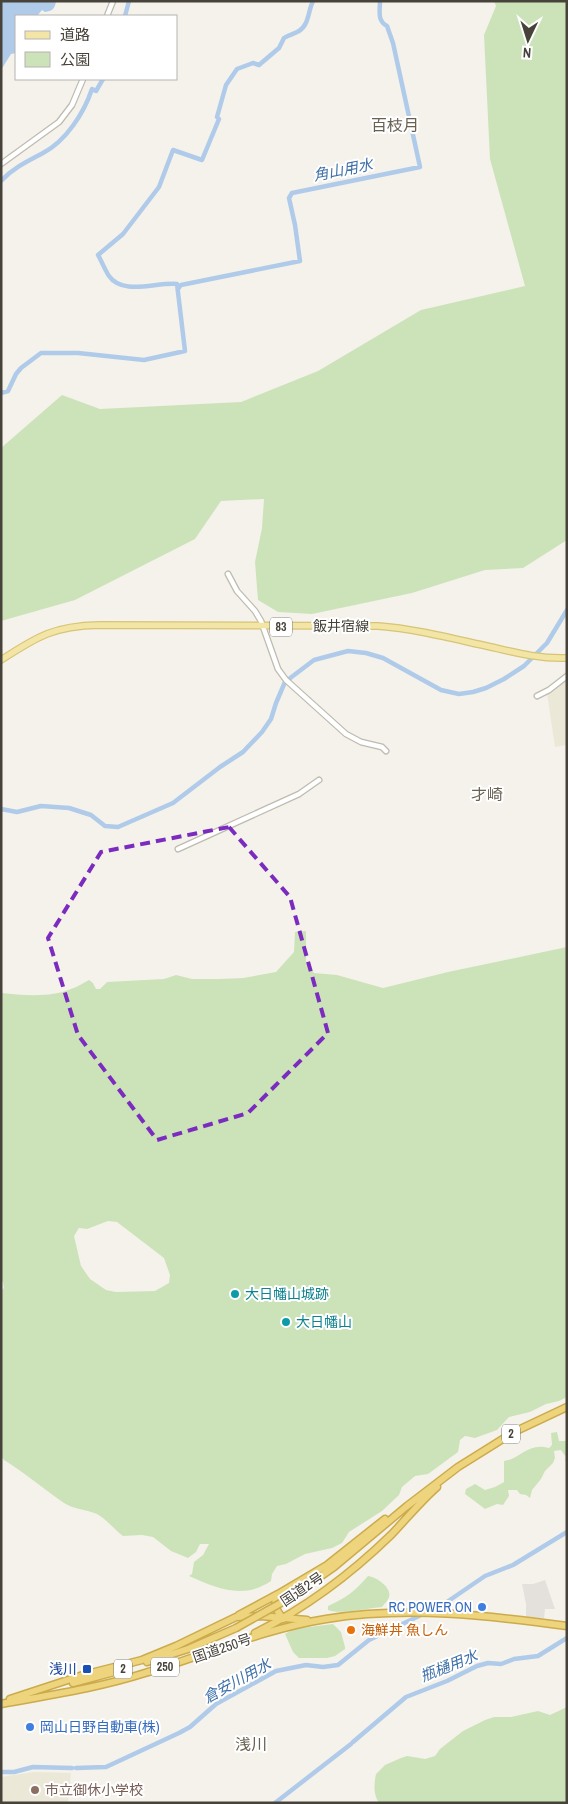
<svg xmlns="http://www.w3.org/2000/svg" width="568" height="1804" viewBox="0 0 568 1804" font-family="'Archivo Narrow','Noto Sans JP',sans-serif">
<rect width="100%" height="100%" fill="#f4f2eb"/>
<path fill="#e4e1dc" d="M 545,1580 L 555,1609 L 545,1609 L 544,1618 L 526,1617 L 526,1604 L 522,1584 L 533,1584 Z"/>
<path fill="#ebe8d7" d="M 567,680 L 567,745 L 555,747 L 547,693 Z
M 34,1772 L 71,1773 L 68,1803 L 1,1803 L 1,1777 Z"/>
<path fill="#cce3b9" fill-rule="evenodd" d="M 494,1 L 567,1 L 567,540 L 523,568 L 485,570 L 412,593 L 312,614 L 278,612 L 258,600 L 255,562 L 262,528 L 264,499 L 221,501 L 195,539 L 75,600 L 1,621 L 1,448 L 62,395 L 100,409 L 241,402 L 318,371 L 421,310 L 525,286 L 490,159 L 484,35 L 496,6 Z
M 306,931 L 306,962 L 314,973 L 337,975 L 383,988 L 448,972 L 567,947 L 567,1397 L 559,1401 L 546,1404 L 530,1412 L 509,1417 L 497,1430 L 475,1438 L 465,1436 L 460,1440 L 458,1452 L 428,1474 L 415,1476 L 402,1487 L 399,1495 L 382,1511 L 349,1532 L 342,1543 L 332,1548 L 305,1554 L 286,1564 L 277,1566 L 272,1574 L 271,1581 C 243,1600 216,1588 189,1576 L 192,1574 L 194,1562 L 203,1555 L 209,1544 L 200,1544 L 196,1552 L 188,1558 L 171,1551 L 153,1537 L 142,1535 L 123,1536 C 115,1530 105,1518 97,1514 C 86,1509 75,1510 64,1503 C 44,1489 25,1473 4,1460 L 1,1456 L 1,1291 L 4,1288 L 3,1282 L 1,1280 L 1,993 C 23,995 50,998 71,989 C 77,987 83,983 89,980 L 93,983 L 96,989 L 100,989 L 107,982 L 164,979 L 176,975 L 192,979 L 219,979 L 243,978 L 276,972 L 294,952 L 295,932 ZM 108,1221 L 117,1222 L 164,1258 L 170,1275 L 169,1283 L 155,1291 L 116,1292 L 106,1290 L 90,1279 L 81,1266 L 74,1236 L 79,1228 L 87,1229 Z
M 557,1432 L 559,1441 L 567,1441 L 567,1462 L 565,1460 L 566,1457 L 561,1450 L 554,1451 L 555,1458 L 553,1463 L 545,1471 L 541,1479 L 532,1490 L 530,1498 L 526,1495 L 520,1494 L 517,1490 L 508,1490 L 509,1496 L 503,1505 L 497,1504 L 485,1509 L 465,1494 L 466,1489 L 475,1484 L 485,1490 L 495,1487 L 504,1482 L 504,1461 C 521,1459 527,1442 549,1448 L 552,1445 L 551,1433 Z
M 368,1576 C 376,1577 392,1587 389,1597 C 388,1601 384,1604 382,1607 C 369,1608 339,1615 328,1610 L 328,1606 C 346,1598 355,1591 368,1576 Z
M 333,1624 L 341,1632 L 345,1647 L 345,1649 L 335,1656 L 327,1658 L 299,1658 L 293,1652 L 285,1634 L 294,1629 Z
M 567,1707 L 567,1803 L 379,1803 C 373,1794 374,1784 376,1774 L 385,1765 L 401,1758 L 407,1756 L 425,1759 L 435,1756 L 440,1749 L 463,1731 L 485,1720 L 494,1717 L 511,1717 L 538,1711 L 550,1715 Z"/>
<path fill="#afcbe9" d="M 1,1 L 56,1 C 55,9 52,11 45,12 L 42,10 L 37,16 L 16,16 L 16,53 L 11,54 L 1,70 Z"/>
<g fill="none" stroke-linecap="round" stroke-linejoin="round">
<path stroke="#afcbe9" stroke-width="4.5" d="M 125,16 L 129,1
M 1,181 C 13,168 28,161 43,153 C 66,141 84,113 92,89 L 96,91 L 103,79
M 178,289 L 181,285 L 300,261 L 295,225 L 289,198 L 292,193 L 420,167 L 393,43 L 387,26 C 377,21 380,11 380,1
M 1,393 L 8,391 L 16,374 L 21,368 L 41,353 L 78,353 L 144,360 L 185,351 L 177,284 C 156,282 123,296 109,276 C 105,270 102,262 98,255 L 123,234 L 159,187 L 173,150 L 202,160 L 219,119 L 217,117 L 226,85 L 237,69 L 253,63 L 259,65 L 279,48 L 284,38 C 288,35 294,34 299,31 C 309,25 308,11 313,1
M 1,809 L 17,812 L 41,806 L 69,808 L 91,815 L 105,826 L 118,827 L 173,803 L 220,767 L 243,752 L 262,732 L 271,719 L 276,703 L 285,682 L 314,660 L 348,651 L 366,653 L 383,658 L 441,690 L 459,694 L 473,692 L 486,688 L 504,679 L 524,666 L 547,643 L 567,610
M 353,1742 L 406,1697 L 447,1681 L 477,1666 L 488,1663 L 501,1664 L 514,1659 L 538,1656 L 567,1638
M 76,1768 L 106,1767 L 179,1733 L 190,1727 L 216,1704 L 276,1671 L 306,1665 L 323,1667 L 338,1665 L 369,1640 L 444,1604 L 485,1576 L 513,1565 L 567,1532
M 1,1772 L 14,1772 L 33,1767 L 72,1768
M 275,1803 L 351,1744"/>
<defs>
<path id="minor" d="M 107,16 L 113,1
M 1,164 L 59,122 L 72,105 L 83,79
M 228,574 L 237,591 L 255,611 L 261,621 L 278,669 L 286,680 L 346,734 L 361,742 L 382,747 L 386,751
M 537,696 L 549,690 L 567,676
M 178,849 L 299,794 L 319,780"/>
<path id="major" d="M 1,660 C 38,636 54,626 99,625 L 378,626 C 417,629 454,639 491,647 C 517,653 540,659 567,658"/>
<path id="highway" d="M 288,1599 L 334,1567 L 407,1506 L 458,1467 L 514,1432 L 567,1407
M 239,1615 L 278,1594
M 283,1619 C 277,1611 272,1604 278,1594 L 327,1565 L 385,1519
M 255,1633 C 306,1608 352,1573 392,1534 C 407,1518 421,1501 437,1487
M 147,1662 L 188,1649 L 236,1628
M 73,1683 L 114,1672
M 10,1699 L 83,1675 L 142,1660 L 176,1646 L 236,1617 L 261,1616 L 307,1620
M 1,1704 C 50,1695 98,1688 145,1673 C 206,1655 263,1629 326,1619 C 407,1606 486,1615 567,1626"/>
</defs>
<use href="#minor" stroke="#bebbaf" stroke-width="7"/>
<use href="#major" stroke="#d7c476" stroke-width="8"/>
<use href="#highway" stroke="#ccab4d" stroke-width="9"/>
<use href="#minor" stroke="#fff" stroke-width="4.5"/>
<use href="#major" stroke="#f3e5a5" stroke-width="5.5"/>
<use href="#highway" stroke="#edd47d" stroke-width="6"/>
<defs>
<path id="highway-bridge" d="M 236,1628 L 288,1599"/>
</defs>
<use href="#highway-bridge" stroke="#ccab4d" stroke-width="9" stroke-linecap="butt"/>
<use href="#highway-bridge" stroke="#edd47d" stroke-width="6"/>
</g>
<path fill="none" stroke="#7b2cbf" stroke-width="4" stroke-dasharray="10 6" stroke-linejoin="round" d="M 229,827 L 290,897 L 328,1033 L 248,1113 L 157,1140 L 78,1035 L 48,938 L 101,852 Z"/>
<g fill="#0f9aa8" stroke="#fff" stroke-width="2">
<circle cx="235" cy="1294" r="5"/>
<circle cx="286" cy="1322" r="5"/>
</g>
<g fill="#3f7fe0" stroke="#fff" stroke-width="2">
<circle cx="482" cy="1607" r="5"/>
<circle cx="30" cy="1727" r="5"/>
</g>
<circle fill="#e8710a" stroke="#fff" stroke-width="2" cx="351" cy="1630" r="5"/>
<rect fill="#1a4fb4" stroke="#fff" stroke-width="2" x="82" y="1664" width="10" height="10" rx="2.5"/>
<circle fill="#8d6e63" stroke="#fff" stroke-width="2" cx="35" cy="1790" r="5"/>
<g text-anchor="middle" stroke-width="4" stroke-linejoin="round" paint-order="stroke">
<g fill="#fff" stroke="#7e7b75" stroke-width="1">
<rect x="270" y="617.5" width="22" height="19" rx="4"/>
<rect x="502" y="1424.5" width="18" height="19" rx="4"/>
<rect x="151" y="1657.5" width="28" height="19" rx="4"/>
<rect x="114" y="1659.5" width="18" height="19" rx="4"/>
</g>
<g font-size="12" font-weight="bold" fill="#47433a">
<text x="281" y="631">83</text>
<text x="511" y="1438">2</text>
<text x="165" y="1671">250</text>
<text x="123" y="1673">2</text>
</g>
<g font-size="14" fill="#47433a" stroke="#fff">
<text x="341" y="631">飯井宿線</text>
<text transform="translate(302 1589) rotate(-34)" y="5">国道2号</text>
<text transform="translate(222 1648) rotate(-19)" y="5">国道250号</text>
</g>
<g font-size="14" fill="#0d838f" stroke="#fff" text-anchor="start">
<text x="245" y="1299">大日幡山城跡</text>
<text x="296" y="1327">大日幡山</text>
</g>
<g font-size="14" fill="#366cbe" stroke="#fff" text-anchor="end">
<text x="472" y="1612">RC POWER ON</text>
<text x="40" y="1732" text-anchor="start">岡山日野自動車(株)</text>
</g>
<g font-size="14" fill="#c56008" stroke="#fff" text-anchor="start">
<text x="361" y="1635">海鮮丼 魚しん</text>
</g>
<g font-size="14" fill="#164399" stroke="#fff" text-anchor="end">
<text x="77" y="1674">浅川</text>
</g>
<g font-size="14" fill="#785e54" stroke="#fff" text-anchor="start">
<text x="45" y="1795">市立御休小学校</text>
</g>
<g font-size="15" font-style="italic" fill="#3f70a7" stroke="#fff">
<text transform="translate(343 170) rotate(-11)" y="5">角山用水</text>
<text transform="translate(449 1666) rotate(-22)" y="5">瓶樋用水</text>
<text transform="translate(237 1681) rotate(-29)" y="5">倉安川用水</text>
</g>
<g font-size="16" fill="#696252" stroke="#fff">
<text x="395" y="131">百枝月</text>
<text x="487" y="800">才崎</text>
<text x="251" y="1750">浅川</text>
</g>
</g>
<rect width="568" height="1804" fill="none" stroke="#47433a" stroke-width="5"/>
<rect x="15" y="15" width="162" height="65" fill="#ffffff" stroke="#b5b4b0"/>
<rect x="25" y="31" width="25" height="8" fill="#f3e5a5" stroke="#b5b4b0"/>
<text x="60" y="40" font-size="15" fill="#47433a">道路</text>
<rect x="25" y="52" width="25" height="15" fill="#cce3b9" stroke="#b5b4b0"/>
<text x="60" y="65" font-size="15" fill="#47433a">公園</text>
<g transform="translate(528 40) rotate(184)" stroke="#ffffff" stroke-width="4" paint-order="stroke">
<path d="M0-4L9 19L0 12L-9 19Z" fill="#47433a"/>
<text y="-8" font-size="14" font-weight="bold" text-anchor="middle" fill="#47433a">N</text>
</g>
</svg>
